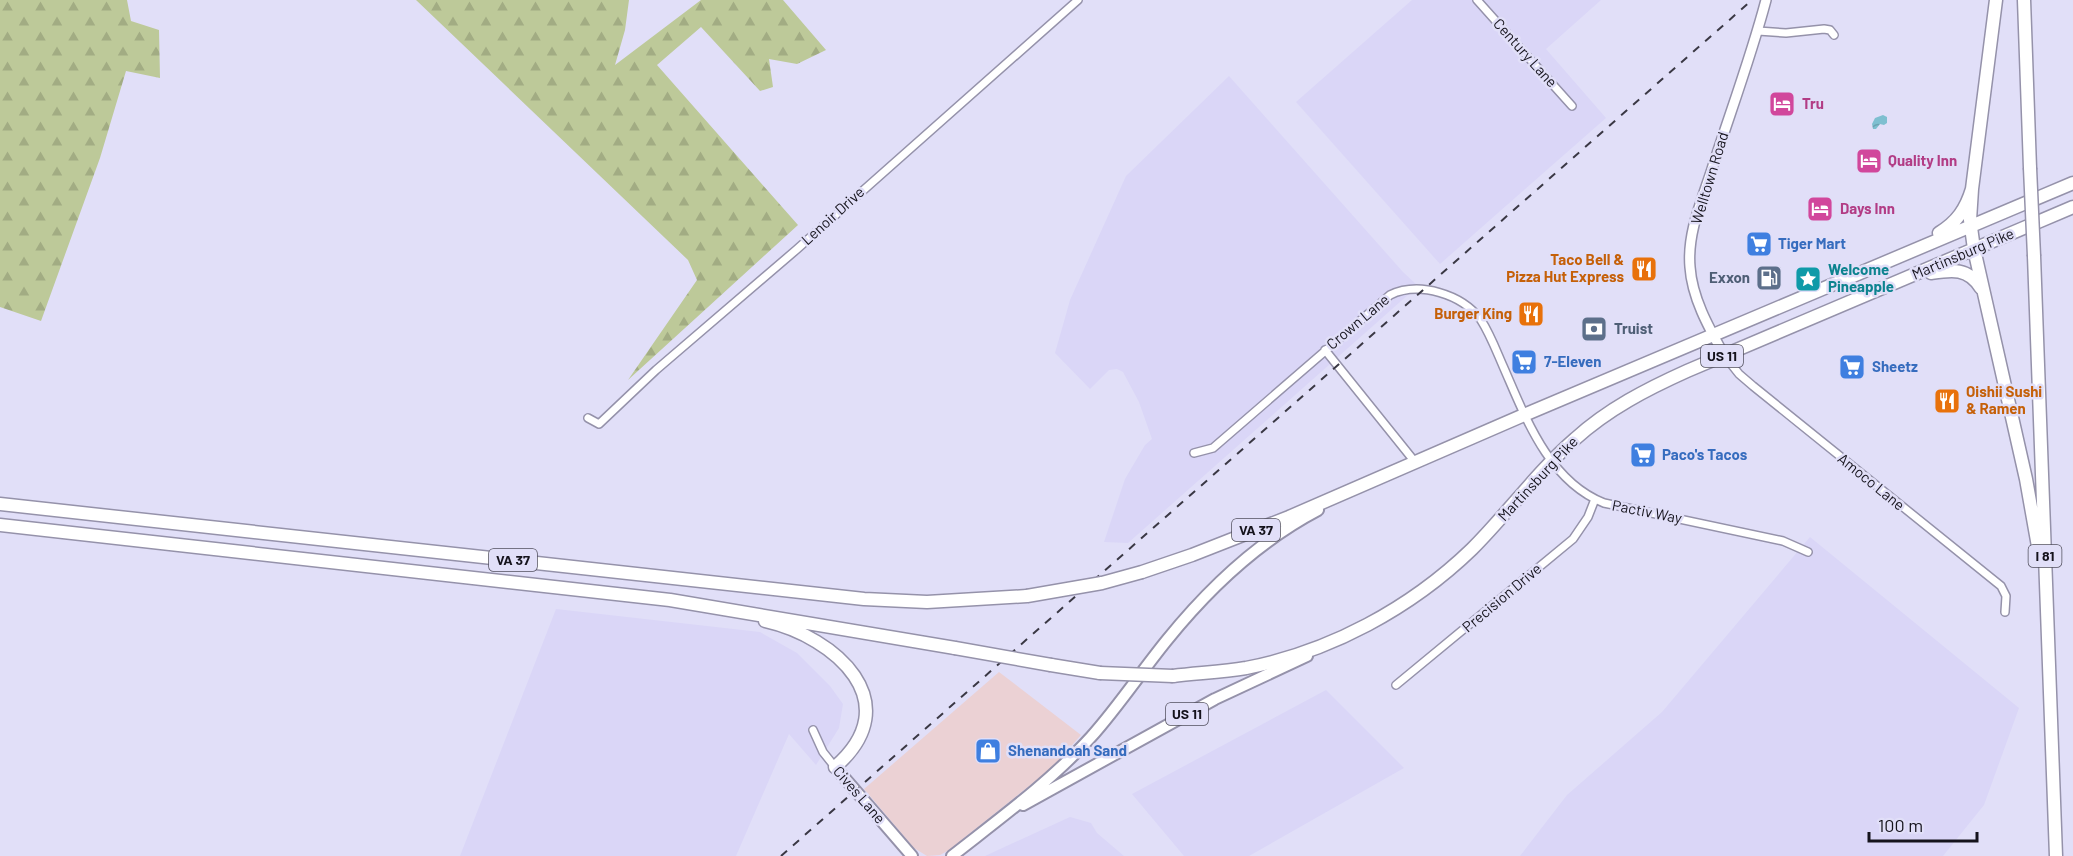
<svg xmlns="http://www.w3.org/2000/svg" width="2073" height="856" viewBox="0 0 2073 856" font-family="Barlow,sans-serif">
<defs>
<pattern id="forest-firs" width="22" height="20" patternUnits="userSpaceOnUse" patternTransform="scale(1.5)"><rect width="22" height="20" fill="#bdc999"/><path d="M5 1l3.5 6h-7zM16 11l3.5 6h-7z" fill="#a2ac83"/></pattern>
<pattern id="water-waves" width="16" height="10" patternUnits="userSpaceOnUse" patternTransform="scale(1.5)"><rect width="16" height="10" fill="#7ebfd0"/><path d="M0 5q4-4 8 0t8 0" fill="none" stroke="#6ca3b2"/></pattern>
</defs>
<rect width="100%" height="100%" fill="#e1dff8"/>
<path fill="#ebd1d4" d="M 999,672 L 1081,735 L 1053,767 L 949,850 L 940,855 L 927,856 L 914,848 L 864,789 Z"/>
<path fill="#dad6f7" d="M 1412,0 L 1601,0 L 1546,49 L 1606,118 L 1440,264 L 1296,102 Z
M 1229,76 L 1403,272 L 1418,286 L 1128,543 L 1104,542 L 1125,479 L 1145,445 L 1152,439 L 1139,402 L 1123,372 L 1117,369 L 1109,370 L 1090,389 L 1055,353 L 1063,325 L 1070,300 L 1126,176 Z
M 1810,537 L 2019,708 L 1984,805 L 1943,856 L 1520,856 L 1567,795 L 1662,712 Z
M 556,609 L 760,632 L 797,653 L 830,686 L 843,704 L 839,728 L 816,765 L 789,734 L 736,856 L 460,856 Z
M 1326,690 L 1404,768 L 1249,856 L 1184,856 L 1132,794 Z
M 1070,817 L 1091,823 L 1097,833 L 1124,856 L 985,856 Z"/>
<path fill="url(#forest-firs)" d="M 0,0 L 127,0 L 131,21 L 159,30 L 160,78 L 126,71 L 100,158 L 41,321 L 0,307 Z
M 416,0 L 629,0 L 625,30 L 615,65 L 701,0 L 783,0 L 826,50 L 797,64 L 769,59 L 773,87 L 760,91 L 701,27 L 657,65 L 798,225 L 628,380 L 697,280 L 688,260 Z"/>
<path fill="url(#water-waves)" d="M 1883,115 L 1887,117 L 1887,123 L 1884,125 L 1880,124 L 1876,129 L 1873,129 L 1872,124 L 1875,118 Z"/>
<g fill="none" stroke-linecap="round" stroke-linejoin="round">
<defs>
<path id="street" d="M 1477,0 L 1572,106
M 1758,31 L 1786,33 L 1824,29 L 1830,30 L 1834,35
M 1325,350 L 1415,462
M 1724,355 L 1739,374 L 1753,386 L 2001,586 L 2006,596 L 2005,612
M 588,418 L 599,424 L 656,370 L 796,250 L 1078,0
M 1194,453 L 1213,448 L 1390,295 C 1419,281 1462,294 1481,320 C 1490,334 1496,350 1503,366 C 1525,416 1548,481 1604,503 L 1783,541 L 1808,552
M 1396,685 L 1573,539 L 1588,517 L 1595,499
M 813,730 L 823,752 L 835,767"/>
<path id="secondary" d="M 1724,355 C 1709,328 1692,298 1690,267 C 1687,233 1702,200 1712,169 C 1730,113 1751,57 1766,0"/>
<path id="primary" d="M 835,767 L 912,856
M 1023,805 L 1215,699 L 1307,656
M 952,856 C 999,819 1050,782 1091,737 C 1118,707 1141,672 1167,640 C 1209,588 1259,541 1318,510"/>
<path id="highway" d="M 2024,0 L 2030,168
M 1972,189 L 1970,220 L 1974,249 L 2026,479 L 2039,552
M 1939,233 C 1957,222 1966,209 1972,189 L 1996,0
M 2034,256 L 2056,856
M 1931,273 C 1951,270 1968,267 1981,288
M 0,504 L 864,599 L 927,602 L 1027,596
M 0,525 L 670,600 L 955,648
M 1142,572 L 1192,555 L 1289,517 L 1524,415 L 2073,183
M 765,621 C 836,637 909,703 835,767
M 1051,665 L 1100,673
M 1173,676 C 1197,673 1222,672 1246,668 C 1330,652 1411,608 1472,549 C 1508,513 1537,472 1575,439 C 1608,409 1647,389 1687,371 L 2073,207"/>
</defs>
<use href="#street" stroke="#9592aa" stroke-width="10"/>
<use href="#secondary" stroke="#9592aa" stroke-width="12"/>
<use href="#primary" stroke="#9592aa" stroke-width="14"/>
<use href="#highway" stroke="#9592aa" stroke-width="15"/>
<use href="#street" stroke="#fff" stroke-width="7"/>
<use href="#secondary" stroke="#fff" stroke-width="9"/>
<use href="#primary" stroke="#fff" stroke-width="10"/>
<use href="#highway" stroke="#fff" stroke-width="12"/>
<path stroke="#3a3844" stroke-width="2" stroke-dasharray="8 8" stroke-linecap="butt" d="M 781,856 L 1752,0"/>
<defs>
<path id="highway-bridge" d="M 2030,168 L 2034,256
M 1027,596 L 1102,583 L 1142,572
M 955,648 L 1051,665
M 1100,673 L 1173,676"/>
</defs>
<use href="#highway-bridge" stroke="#9592aa" stroke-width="15" stroke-linecap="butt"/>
<use href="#highway-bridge" stroke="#fff" stroke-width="12"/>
</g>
<defs>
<symbol id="hotel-square" viewBox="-11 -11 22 22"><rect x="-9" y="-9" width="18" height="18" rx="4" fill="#d1479c" stroke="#e1dff8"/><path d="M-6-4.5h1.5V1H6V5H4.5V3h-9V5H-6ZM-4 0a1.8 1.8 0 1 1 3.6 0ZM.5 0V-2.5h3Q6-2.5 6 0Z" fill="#fff"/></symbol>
<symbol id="supermarket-square" viewBox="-11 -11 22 22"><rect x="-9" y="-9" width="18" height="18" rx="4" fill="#3f7fe0" stroke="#e1dff8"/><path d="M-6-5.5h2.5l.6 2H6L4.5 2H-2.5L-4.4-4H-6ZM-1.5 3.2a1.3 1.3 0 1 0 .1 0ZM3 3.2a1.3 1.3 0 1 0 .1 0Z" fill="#fff"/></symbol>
<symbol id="restaurant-square" viewBox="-11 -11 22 22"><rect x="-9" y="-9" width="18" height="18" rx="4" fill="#e8710a" stroke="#e1dff8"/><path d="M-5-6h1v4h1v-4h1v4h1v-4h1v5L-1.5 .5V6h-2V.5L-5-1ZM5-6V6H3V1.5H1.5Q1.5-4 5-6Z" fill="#fff"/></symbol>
<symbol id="fuel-square" viewBox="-11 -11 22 22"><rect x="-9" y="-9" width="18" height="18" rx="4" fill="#5c6f8a" stroke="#e1dff8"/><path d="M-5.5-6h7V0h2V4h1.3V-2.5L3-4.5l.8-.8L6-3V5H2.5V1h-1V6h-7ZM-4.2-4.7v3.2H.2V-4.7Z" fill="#fff"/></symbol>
<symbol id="sight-square" viewBox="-11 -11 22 22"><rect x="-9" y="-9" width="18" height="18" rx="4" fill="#0f9aa8" stroke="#e1dff8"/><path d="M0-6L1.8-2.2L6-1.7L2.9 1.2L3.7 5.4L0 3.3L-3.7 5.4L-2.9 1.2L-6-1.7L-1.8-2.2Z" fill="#fff"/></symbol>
<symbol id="bank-square" viewBox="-11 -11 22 22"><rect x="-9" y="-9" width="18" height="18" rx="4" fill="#5c6f8a" stroke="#e1dff8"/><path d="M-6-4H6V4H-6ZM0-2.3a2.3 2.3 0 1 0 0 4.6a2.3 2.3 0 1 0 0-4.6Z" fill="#fff"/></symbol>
<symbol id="shop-square" viewBox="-11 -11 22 22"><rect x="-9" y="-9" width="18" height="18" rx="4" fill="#3f7fe0" stroke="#e1dff8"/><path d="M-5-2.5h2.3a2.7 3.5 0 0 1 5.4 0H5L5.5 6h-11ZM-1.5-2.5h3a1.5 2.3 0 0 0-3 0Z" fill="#fff"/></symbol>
</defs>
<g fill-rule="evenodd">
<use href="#hotel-square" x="1767" y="89" width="30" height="30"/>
<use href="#hotel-square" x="1854" y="146" width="30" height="30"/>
<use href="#hotel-square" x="1805" y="194" width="30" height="30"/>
<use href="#supermarket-square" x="1744" y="229" width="30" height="30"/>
<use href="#restaurant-square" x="1629" y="254" width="30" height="30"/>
<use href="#fuel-square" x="1754" y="263" width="30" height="30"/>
<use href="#sight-square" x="1793" y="264" width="30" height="30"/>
<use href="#restaurant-square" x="1516" y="299" width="30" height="30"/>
<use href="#bank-square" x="1579" y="314" width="30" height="30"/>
<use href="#supermarket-square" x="1509" y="347" width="30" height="30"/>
<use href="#supermarket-square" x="1837" y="352" width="30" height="30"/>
<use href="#restaurant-square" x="1932" y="386" width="30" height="30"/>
<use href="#supermarket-square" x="1628" y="440" width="30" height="30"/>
<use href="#shop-square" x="973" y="736" width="30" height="30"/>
</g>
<g text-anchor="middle" stroke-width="5" stroke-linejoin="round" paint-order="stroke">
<g fill="#e1dff8" stroke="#52505e" stroke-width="1.5">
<rect x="1701" y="345" width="42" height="22" rx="4.5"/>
<rect x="1232" y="519" width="48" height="22" rx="4.5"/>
<rect x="2028.5" y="545" width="33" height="22" rx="4.5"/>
<rect x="489" y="549" width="48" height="22" rx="4.5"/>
<rect x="1166" y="703" width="42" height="22" rx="4.5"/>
</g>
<g font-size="14" font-weight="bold" fill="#15131c">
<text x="1722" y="361">US 11</text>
<text x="1256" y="535">VA 37</text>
<text x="2045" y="561">I 81</text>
<text x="513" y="565">VA 37</text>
<text x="1187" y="719">US 11</text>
</g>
<g font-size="15" fill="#15131c" stroke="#e1dff8">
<text transform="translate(1525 53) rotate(48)" y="5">Century Lane</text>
<text transform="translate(1710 178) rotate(-73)" y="5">Welltown Road</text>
<text transform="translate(833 216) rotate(-42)" y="5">Lenoir Drive</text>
<text transform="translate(1963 254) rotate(-23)" y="5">Martinsburg Pike</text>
<text transform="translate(1358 322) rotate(-40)" y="5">Crown Lane</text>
<text transform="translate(1538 479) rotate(-47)" y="5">Martinsburg Pike</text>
<text transform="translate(1871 482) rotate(39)" y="5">Amoco Lane</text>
<text transform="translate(1647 512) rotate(11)" y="5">Pactiv Way</text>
<text transform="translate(1502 598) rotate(-40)" y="5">Precision Drive</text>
<text transform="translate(859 795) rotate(49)" y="5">Cives Lane</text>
</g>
<g font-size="15" font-weight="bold" fill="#b23c85" stroke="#e1dff8" text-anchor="start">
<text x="1802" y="109">Tru</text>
<text x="1888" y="166">Quality Inn</text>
<text x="1840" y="214">Days Inn</text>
</g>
<g font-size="15" font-weight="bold" fill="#366cbe" stroke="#e1dff8" text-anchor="start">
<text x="1778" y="249">Tiger Mart</text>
<text x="1544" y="367">7-Eleven</text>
<text x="1872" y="372">Sheetz</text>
<text x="1662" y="460">Paco's Tacos</text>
<text x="1008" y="756">Shenandoah Sand</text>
</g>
<g font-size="15" font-weight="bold" fill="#c56008" stroke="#e1dff8" text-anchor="end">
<text x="1624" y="265">Taco Bell &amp;<tspan x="1624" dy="17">Pizza Hut Express</tspan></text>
<text x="1512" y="319">Burger King</text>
<text x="1966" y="397" text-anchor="start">Oishii Sushi<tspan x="1966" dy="17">&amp; Ramen</tspan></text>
</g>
<g font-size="15" font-weight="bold" fill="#0d838f" stroke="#e1dff8" text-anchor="start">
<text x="1828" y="275">Welcome<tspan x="1828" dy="17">Pineapple</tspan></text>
</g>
<g font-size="15" font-weight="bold" fill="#4e5e75" stroke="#e1dff8" text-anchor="end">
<text x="1750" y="283">Exxon</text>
<text x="1614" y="334" text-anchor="start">Truist</text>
</g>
</g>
<path d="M1869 832v9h108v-9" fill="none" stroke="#15131c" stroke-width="3"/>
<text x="1878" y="832" font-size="18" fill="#15131c" stroke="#e1dff8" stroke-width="4.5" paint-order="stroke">100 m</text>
</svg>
